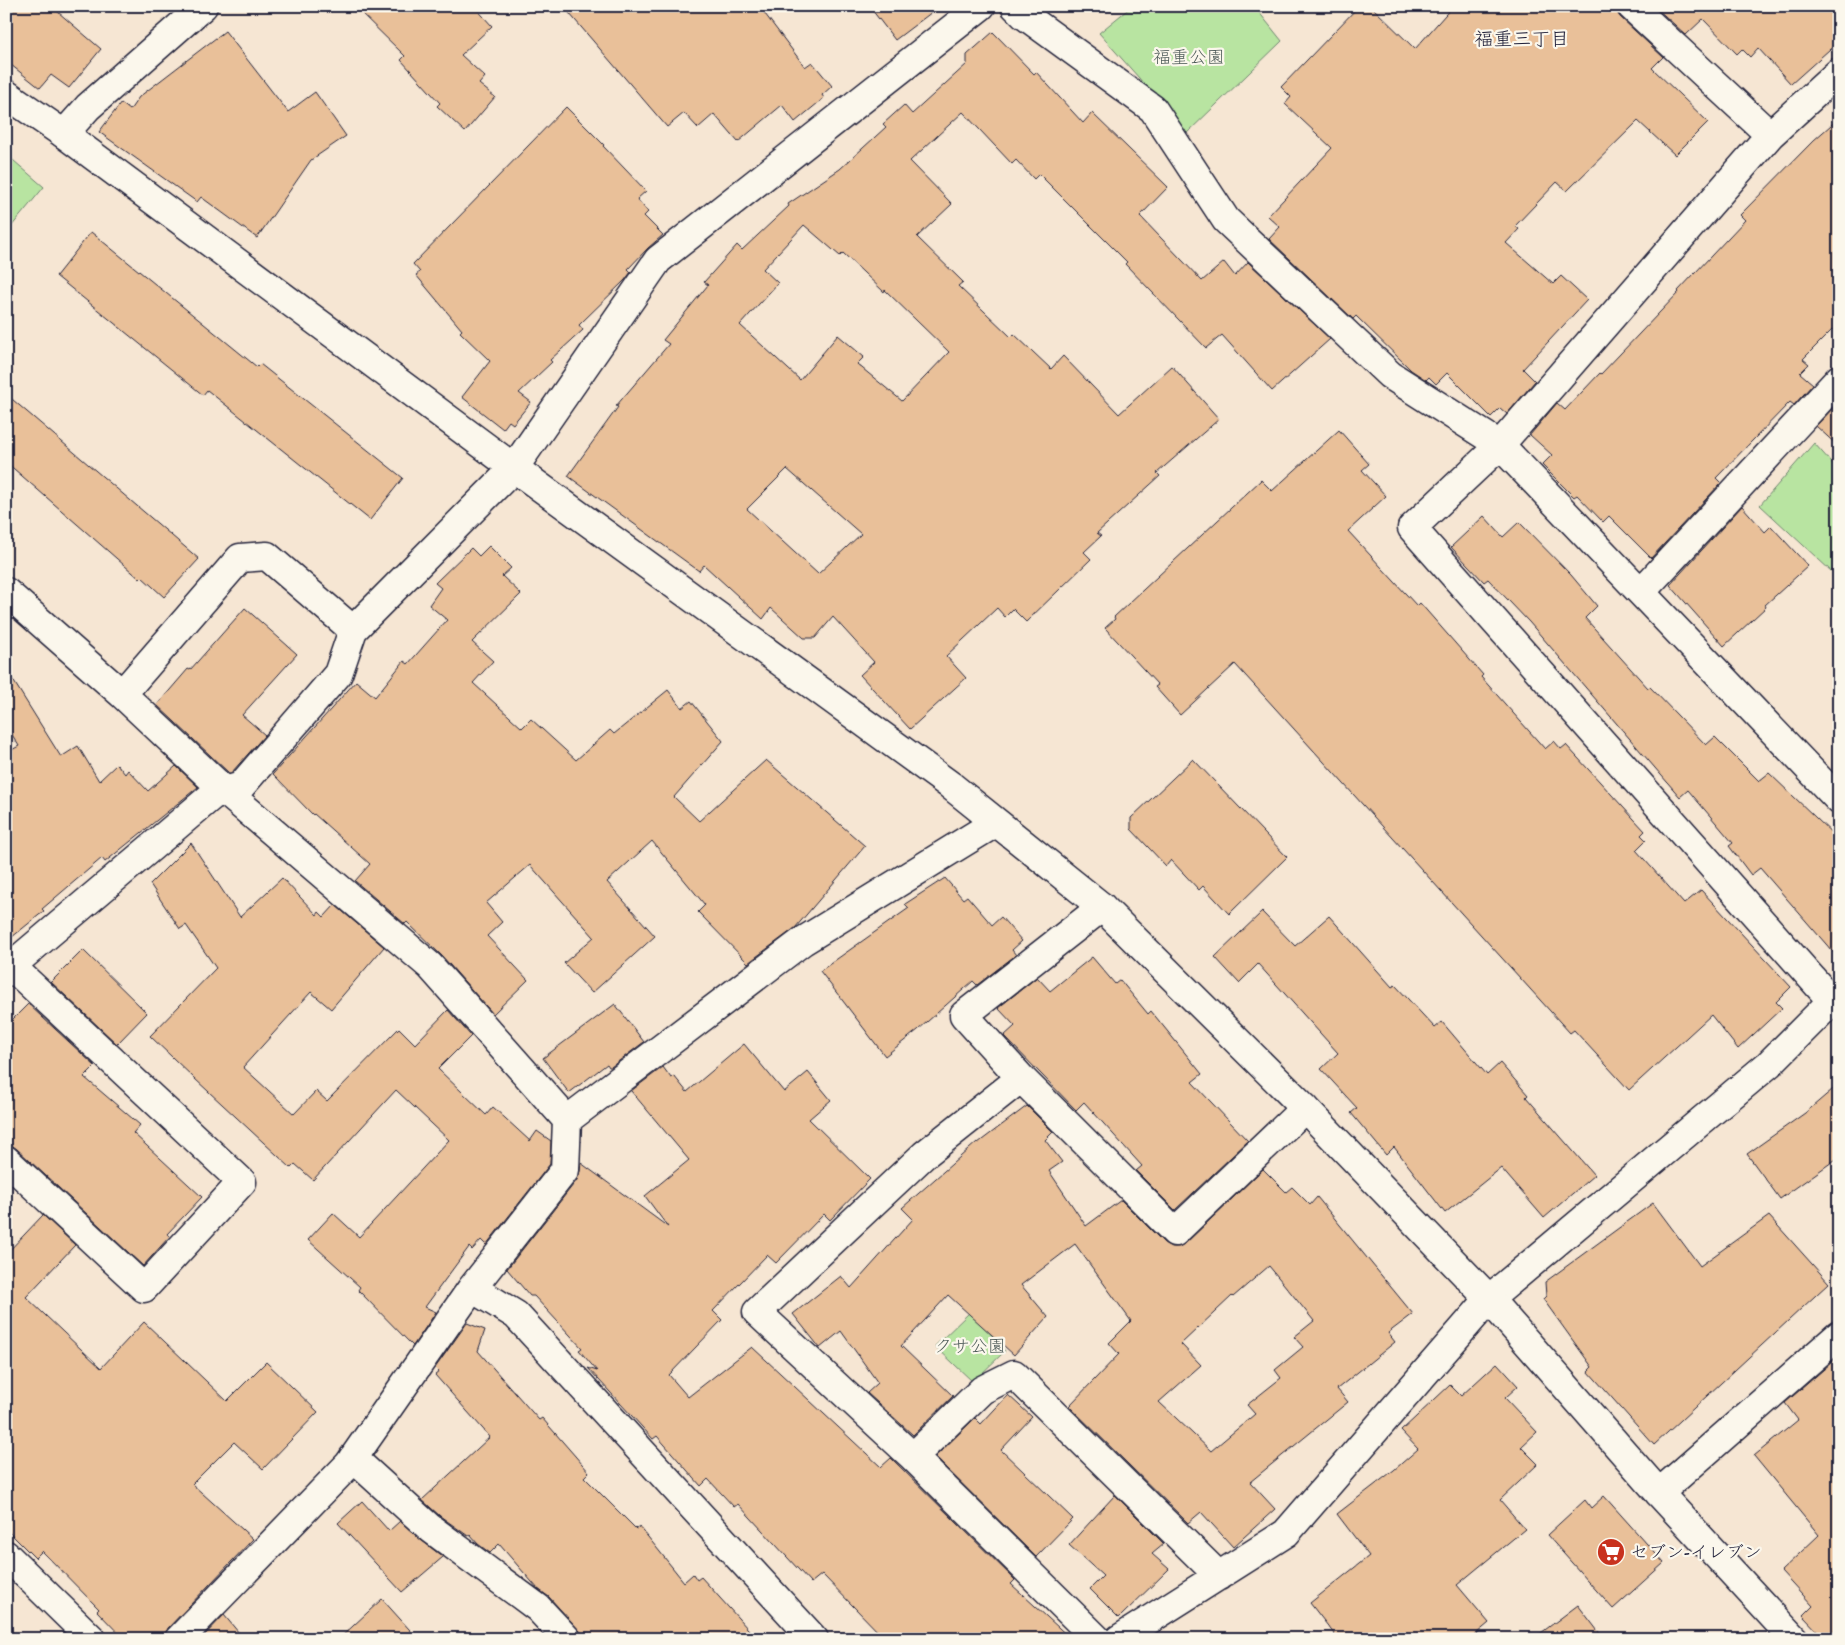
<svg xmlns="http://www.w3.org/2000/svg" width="1845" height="1645" viewBox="0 0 1845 1645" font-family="'Gochi Hand','Klee One',sans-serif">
<rect width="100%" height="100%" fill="#f6e6d3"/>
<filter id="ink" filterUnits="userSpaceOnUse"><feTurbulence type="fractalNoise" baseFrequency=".02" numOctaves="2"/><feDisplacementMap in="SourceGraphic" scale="10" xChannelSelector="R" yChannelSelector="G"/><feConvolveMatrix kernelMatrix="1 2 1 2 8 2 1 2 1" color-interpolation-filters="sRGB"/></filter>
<g filter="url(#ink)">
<path fill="#b8e4a1" stroke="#6d836e" d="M 1132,6 L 1254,6 L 1282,41 L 1184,136 L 1139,78 L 1099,33 Z
M 6,154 L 44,187 L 6,233 Z
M 1814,443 L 1839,471 L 1839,565 L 1831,571 L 1760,505 Z
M 971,1311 L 1005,1351 L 973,1382 L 935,1346 Z"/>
<path fill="#e9c099" stroke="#22223b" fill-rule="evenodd" d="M 6,6 L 51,6 L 101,49 L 69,88 L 51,75 L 40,88 L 6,61 Z
M 354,6 L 474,6 L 492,26 L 461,55 L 485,77 L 479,84 L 495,97 L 465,132 L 437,106 L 440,103 L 401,60 L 405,56 Z
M 563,6 L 759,6 L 805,67 L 812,62 L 832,86 L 822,95 L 824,98 L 795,122 L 782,105 L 738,142 L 714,114 L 698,128 L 684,113 L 667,127 Z
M 869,6 L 940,6 L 895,40 Z
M 1359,6 L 1371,6 L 1415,49 L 1453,6 L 1616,6 L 1616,11 L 1620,17 L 1663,57 L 1652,68 L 1708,122 L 1675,155 L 1638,121 L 1567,191 L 1557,182 L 1515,226 L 1519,229 L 1506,243 L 1553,284 L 1561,276 L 1587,300 L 1523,369 L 1535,381 L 1507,414 L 1500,408 L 1491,417 L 1447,373 L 1436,384 L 1429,377 L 1426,380 L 1411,370 L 1356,316 L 1353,319 L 1269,239 L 1280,227 L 1268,216 L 1332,148 L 1285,104 L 1291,97 L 1281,87 Z
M 1654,6 L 1839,6 L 1839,41 L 1791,84 L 1758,48 L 1750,57 L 1742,49 L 1737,54 L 1703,19 L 1686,35 Z
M 225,31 L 288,112 L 315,92 L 346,136 L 311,160 L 257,238 L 201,197 L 197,202 L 99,132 L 121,103 L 130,110 L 139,97 Z
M 993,32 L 1034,74 L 1036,72 L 1083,123 L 1092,113 L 1168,187 L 1140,216 L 1202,281 L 1224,262 L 1235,276 L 1248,262 L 1330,339 L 1272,391 L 1222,335 L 1206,348 L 1125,264 L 1127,262 L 1039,174 L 1034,179 L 1016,160 L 1012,164 L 963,112 L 910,161 L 952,204 L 917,237 L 963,282 L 958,286 L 1011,337 L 1014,334 L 1051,369 L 1063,356 L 1119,414 L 1172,366 L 1219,419 L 1157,473 L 1160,476 L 1097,533 L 1101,536 L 1084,552 L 1091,559 L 1026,622 L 1013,609 L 1005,617 L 997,608 L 946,656 L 966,678 L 910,729 L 860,675 L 874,662 L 833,617 L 815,638 L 804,638 L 771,608 L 763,619 L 704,565 L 699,571 L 568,476 L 618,407 L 616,406 L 669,344 L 663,340 L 708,285 L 704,282 L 737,245 L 742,250 L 789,206 L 788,204 L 840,169 L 886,127 L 883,124 L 904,105 L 912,114 L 967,64 L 967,55 ZM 804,225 L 840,256 L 843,253 L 884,292 L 885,290 L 949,352 L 902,401 L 857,364 L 864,357 L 838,335 L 800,380 L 740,325 L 778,283 L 763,269 ZM 787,469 L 861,534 L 818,574 L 747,509 Z
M 566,107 L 604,145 L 603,146 L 646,191 L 637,199 L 648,212 L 644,216 L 663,235 L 648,248 L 628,269 L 631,272 L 625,280 L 579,325 L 583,330 L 550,360 L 552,362 L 519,393 L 531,402 L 513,424 L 509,421 L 503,429 L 462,397 L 490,361 L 460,332 L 462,330 L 416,275 L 420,272 L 413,264 Z
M 1839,118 L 1839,323 L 1803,359 L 1809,364 L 1800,373 L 1813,384 L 1794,405 L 1790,402 L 1716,478 L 1721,483 L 1651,558 L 1609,516 L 1603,522 L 1577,495 L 1574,497 L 1542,465 L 1552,455 L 1530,435 L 1557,403 L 1565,410 L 1600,373 L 1601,374 L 1679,292 L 1678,291 L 1745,220 L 1740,215 L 1814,140 Z
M 91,232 L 257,367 L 260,364 L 403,478 L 370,520 L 207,390 L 203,395 L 56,276 Z
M 6,394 L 199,559 L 164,597 L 142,577 L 140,579 L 6,462 Z
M 1836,405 L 1839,408 L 1839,447 L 1816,426 Z
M 1339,430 L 1369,464 L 1362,470 L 1386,496 L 1348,531 L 1417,606 L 1420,603 L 1483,675 L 1481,677 L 1545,749 L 1554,741 L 1561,749 L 1566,745 L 1645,831 L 1641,835 L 1646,840 L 1636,850 L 1684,904 L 1701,890 L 1791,987 L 1776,1002 L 1782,1008 L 1738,1049 L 1711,1015 L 1629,1090 L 1574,1030 L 1570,1033 L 1235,664 L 1180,715 L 1155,687 L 1158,685 L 1105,628 L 1115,619 L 1114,617 L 1261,480 L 1272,491 Z
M 1742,506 L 1765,532 L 1771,526 L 1808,566 L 1765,605 L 1766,607 L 1724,646 L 1670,585 Z
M 1484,516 L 1503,537 L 1519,522 L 1571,575 L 1597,606 L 1585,618 L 1648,688 L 1650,687 L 1706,745 L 1715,737 L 1759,781 L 1769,773 L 1839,840 L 1839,959 L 1760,868 L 1751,875 L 1729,846 L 1733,843 L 1688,790 L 1680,797 L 1529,622 L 1488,579 L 1484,582 L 1451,547 Z
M 489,546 L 511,568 L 502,576 L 521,594 L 472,642 L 493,661 L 473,683 L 522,728 L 531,719 L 576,760 L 610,730 L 614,734 L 668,690 L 682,708 L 691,701 L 723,741 L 674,797 L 699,821 L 766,760 L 865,846 L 795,928 L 748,963 L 698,912 L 705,905 L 652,841 L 607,882 L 655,936 L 592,993 L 564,963 L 594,937 L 530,865 L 486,903 L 502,922 L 487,936 L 528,980 L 493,1014 L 442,956 L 407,922 L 405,924 L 355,881 L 370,864 L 314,814 L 313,815 L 273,774 L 356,681 L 375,697 L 404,661 L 408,664 L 447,620 L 429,605 L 441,588 L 435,583 L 471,548 L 479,556 Z
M 245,608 L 297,654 L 242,715 L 265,735 L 232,772 L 229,773 L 157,705 L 188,669 L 190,670 Z
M 6,669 L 61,757 L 78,746 L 99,781 L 117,764 L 125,774 L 128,770 L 148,791 L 176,766 L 198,787 L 105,862 L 102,858 L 42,909 L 44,911 L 6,942 L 6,753 L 19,746 L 6,725 Z
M 1193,759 L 1287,857 L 1229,914 L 1203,886 L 1199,890 L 1171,860 L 1166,866 L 1131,829 L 1131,818 Z
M 191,843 L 240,917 L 282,878 L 317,915 L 319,912 L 324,917 L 335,905 L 384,947 L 331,1009 L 311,992 L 243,1067 L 294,1114 L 316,1091 L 327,1101 L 399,1028 L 415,1044 L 448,1010 L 471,1036 L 438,1069 L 486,1115 L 493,1107 L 530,1141 L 537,1131 L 551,1141 L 550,1164 L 486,1245 L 481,1240 L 472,1250 L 469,1247 L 425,1307 L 436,1312 L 413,1346 L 358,1290 L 360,1287 L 308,1240 L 333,1213 L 359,1237 L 449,1140 L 396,1090 L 313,1180 L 295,1164 L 291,1168 L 195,1079 L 150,1036 L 216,968 L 186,925 L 180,929 L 150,884 Z
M 945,878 L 963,899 L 967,896 L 992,925 L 1001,917 L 1022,941 L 1012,950 L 1016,955 L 977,985 L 973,981 L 918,1030 L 885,1056 L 820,971 L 909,908 L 905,904 Z
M 1262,912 L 1295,946 L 1329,916 L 1392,987 L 1395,985 L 1435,1028 L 1442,1022 L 1487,1075 L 1500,1063 L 1528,1095 L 1526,1097 L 1594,1175 L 1544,1218 L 1501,1168 L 1445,1213 L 1394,1147 L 1386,1155 L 1351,1113 L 1357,1108 L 1321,1069 L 1338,1053 L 1258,964 L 1239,983 L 1215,957 Z
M 83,950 L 147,1013 L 117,1044 L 51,982 Z
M 1092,957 L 1115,984 L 1120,980 L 1148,1014 L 1151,1011 L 1202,1074 L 1192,1082 L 1248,1141 L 1175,1210 L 1136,1171 L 1142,1166 L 1084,1102 L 1076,1110 L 1004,1036 L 1015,1026 L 998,1008 L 1037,977 L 1050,991 Z
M 28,1004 L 95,1066 L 84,1077 L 140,1125 L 133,1133 L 202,1197 L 167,1234 L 170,1236 L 143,1266 L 17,1149 L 6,1141 L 6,1026 Z
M 615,1004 L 644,1042 L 611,1067 L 609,1067 L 607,1064 L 569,1093 L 543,1058 Z
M 744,1044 L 784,1092 L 808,1072 L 831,1100 L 809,1119 L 870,1179 L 830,1220 L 824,1214 L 776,1263 L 767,1255 L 713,1311 L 722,1320 L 669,1375 L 688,1397 L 752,1347 L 881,1467 L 891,1458 L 1015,1580 L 1011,1584 L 1071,1639 L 885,1639 L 822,1574 L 811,1583 L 738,1504 L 734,1507 L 708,1479 L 701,1486 L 657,1436 L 653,1439 L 588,1368 L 597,1371 L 579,1350 L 582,1348 L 534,1296 L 530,1296 L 507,1269 L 577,1180 L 580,1171 L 581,1163 L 668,1227 L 645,1196 L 689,1160 L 631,1091 L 663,1067 L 671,1078 L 674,1076 L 687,1092 Z
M 1839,1084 L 1839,1157 L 1780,1199 L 1747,1154 L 1805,1113 Z
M 1027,1106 L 1053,1132 L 1045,1140 L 1062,1162 L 1049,1171 L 1086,1226 L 1121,1200 L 1164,1243 L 1171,1247 L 1179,1247 L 1186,1243 L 1263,1169 L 1286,1192 L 1292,1187 L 1310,1205 L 1317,1197 L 1413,1314 L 1388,1333 L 1395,1342 L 1337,1389 L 1348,1402 L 1250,1482 L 1275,1509 L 1233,1547 L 1201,1512 L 1188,1523 L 1069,1406 L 1119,1354 L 1109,1343 L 1131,1321 L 1075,1244 L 1021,1285 L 1048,1317 L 1014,1355 L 948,1295 L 901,1346 L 953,1396 L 913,1435 L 867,1393 L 878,1383 L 841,1331 L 820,1348 L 793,1314 L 841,1276 L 851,1288 L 913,1219 L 902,1208 L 977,1142 L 978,1143 ZM 1269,1266 L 1314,1321 L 1294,1337 L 1303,1347 L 1275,1370 L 1281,1378 L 1247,1405 L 1255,1414 L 1211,1451 L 1159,1402 L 1201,1365 L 1181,1344 L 1232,1296 L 1233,1297 Z
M 1653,1203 L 1700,1266 L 1769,1216 L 1829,1283 L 1654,1445 L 1588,1371 L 1592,1367 L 1543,1299 L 1546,1296 L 1545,1282 Z
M 43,1215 L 75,1245 L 26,1297 L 101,1368 L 144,1322 L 227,1401 L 266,1362 L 318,1412 L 263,1469 L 234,1442 L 192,1484 L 253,1539 L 168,1628 L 164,1639 L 124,1639 L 97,1611 L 99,1609 L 42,1551 L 35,1558 L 6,1529 L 6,1254 Z
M 467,1323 L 485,1330 L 478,1351 L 539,1420 L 542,1418 L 589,1472 L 584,1477 L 636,1529 L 640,1527 L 684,1582 L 693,1574 L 697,1580 L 701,1577 L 757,1639 L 587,1639 L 549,1597 L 538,1589 L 499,1544 L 490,1553 L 478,1544 L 470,1535 L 468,1536 L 440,1516 L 422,1500 L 490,1437 L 435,1375 L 439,1372 L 435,1368 Z
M 1839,1356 L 1839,1639 L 1825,1639 L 1803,1616 L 1813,1606 L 1781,1571 L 1819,1535 L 1754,1456 L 1798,1420 L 1785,1403 Z
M 1497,1363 L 1518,1386 L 1505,1398 L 1537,1432 L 1521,1447 L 1538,1464 L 1500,1500 L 1525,1529 L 1457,1585 L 1489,1623 L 1470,1639 L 1338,1639 L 1310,1603 L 1369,1556 L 1337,1514 L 1394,1470 L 1418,1449 L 1401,1431 L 1450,1385 L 1461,1396 Z
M 1008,1395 L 1032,1417 L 1001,1450 L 1073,1519 L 1036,1557 L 935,1457 L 975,1418 L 981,1424 Z
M 1115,1495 L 1164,1544 L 1152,1554 L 1169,1569 L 1119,1618 L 1090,1589 L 1103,1576 L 1069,1545 Z
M 1604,1496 L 1664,1563 L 1613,1609 L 1547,1535 L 1585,1500 L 1591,1508 Z
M 362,1501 L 389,1531 L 400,1521 L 421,1540 L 443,1557 L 402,1592 L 338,1523 Z
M 382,1599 L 418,1639 L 339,1639 Z
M 1578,1605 L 1604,1639 L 1533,1639 Z
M 224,1615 L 244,1639 L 201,1639 Z"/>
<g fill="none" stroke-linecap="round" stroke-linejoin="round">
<defs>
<path id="street" d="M 1015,6 L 1024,15 L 1153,109 L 1226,220 L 1390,375 L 1500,445 L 1839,800
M 1631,6 L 1770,135
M 64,134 L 88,107 L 203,6
M 6,592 L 122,694 L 240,558 L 267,556 L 353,630 L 514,468 L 658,260 L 981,6
M 1641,592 L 1839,379
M 122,694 L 225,791 L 430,966 L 567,1120
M 6,972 L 11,966 L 213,795 L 241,786 L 338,674 L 353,630
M 1832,1001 L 1412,528 L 1500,445 L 1770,135 L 1839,72
M 1021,1078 L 1175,1232 L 1305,1108
M 6,1160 L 144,1288 L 242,1182 L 11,966
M 472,1288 L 516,1315 L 814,1639
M 913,1457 L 982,1390 L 1014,1374 L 1219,1576
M 353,1458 L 430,1528 L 538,1608 L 567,1639
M 1659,1493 L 1839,1335
M 6,1555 L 92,1639
M 179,1639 L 349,1464 L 472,1288 L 565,1170 L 567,1120 L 803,941 L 995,823
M 1097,1639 L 913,1457 L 757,1312 L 924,1155 L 1021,1078 L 964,1015 L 1102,907
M 1119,1639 L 1286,1533 L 1489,1299 L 1769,1064 L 1832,1001 L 1839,992"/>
<path id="secondary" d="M 6,94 L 64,134 L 514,468 L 950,785 L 1102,907 L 1305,1108 L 1489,1299 L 1659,1493 L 1794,1639"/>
</defs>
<use href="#street" stroke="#22223b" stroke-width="31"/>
<use href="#secondary" stroke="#22223b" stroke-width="31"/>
<use href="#street" stroke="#fbf7ec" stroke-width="28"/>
<use href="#secondary" stroke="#fbf7ec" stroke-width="28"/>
</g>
</g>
<defs>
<symbol id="supermarket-disc" viewBox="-11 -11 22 22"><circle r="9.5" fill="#c8321e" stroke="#fbf7ec"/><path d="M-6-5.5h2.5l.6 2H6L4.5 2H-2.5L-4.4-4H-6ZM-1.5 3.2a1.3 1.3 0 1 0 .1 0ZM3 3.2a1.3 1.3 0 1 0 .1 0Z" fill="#fff"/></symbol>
</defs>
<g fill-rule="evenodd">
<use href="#supermarket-disc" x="1595" y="1536" width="32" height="32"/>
</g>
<g text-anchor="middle" stroke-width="4.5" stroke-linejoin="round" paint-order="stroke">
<g font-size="18" fill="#4f5c5a" stroke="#fbf7ec">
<text x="1189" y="63">福重公園</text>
<text x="970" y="1352">クサ公園</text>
</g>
<g font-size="18" fill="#22223b" stroke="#fbf7ec" text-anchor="start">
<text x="1630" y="1558">セブン-イレブン</text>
</g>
<g font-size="19" fill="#22223b" stroke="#fbf7ec">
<text x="1522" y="45">福重三丁目</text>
</g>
</g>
<rect width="1845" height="1645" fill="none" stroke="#fbf7ec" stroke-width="25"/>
<rect x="12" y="12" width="1820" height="1620" fill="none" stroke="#22223b" stroke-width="2" filter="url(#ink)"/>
</svg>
